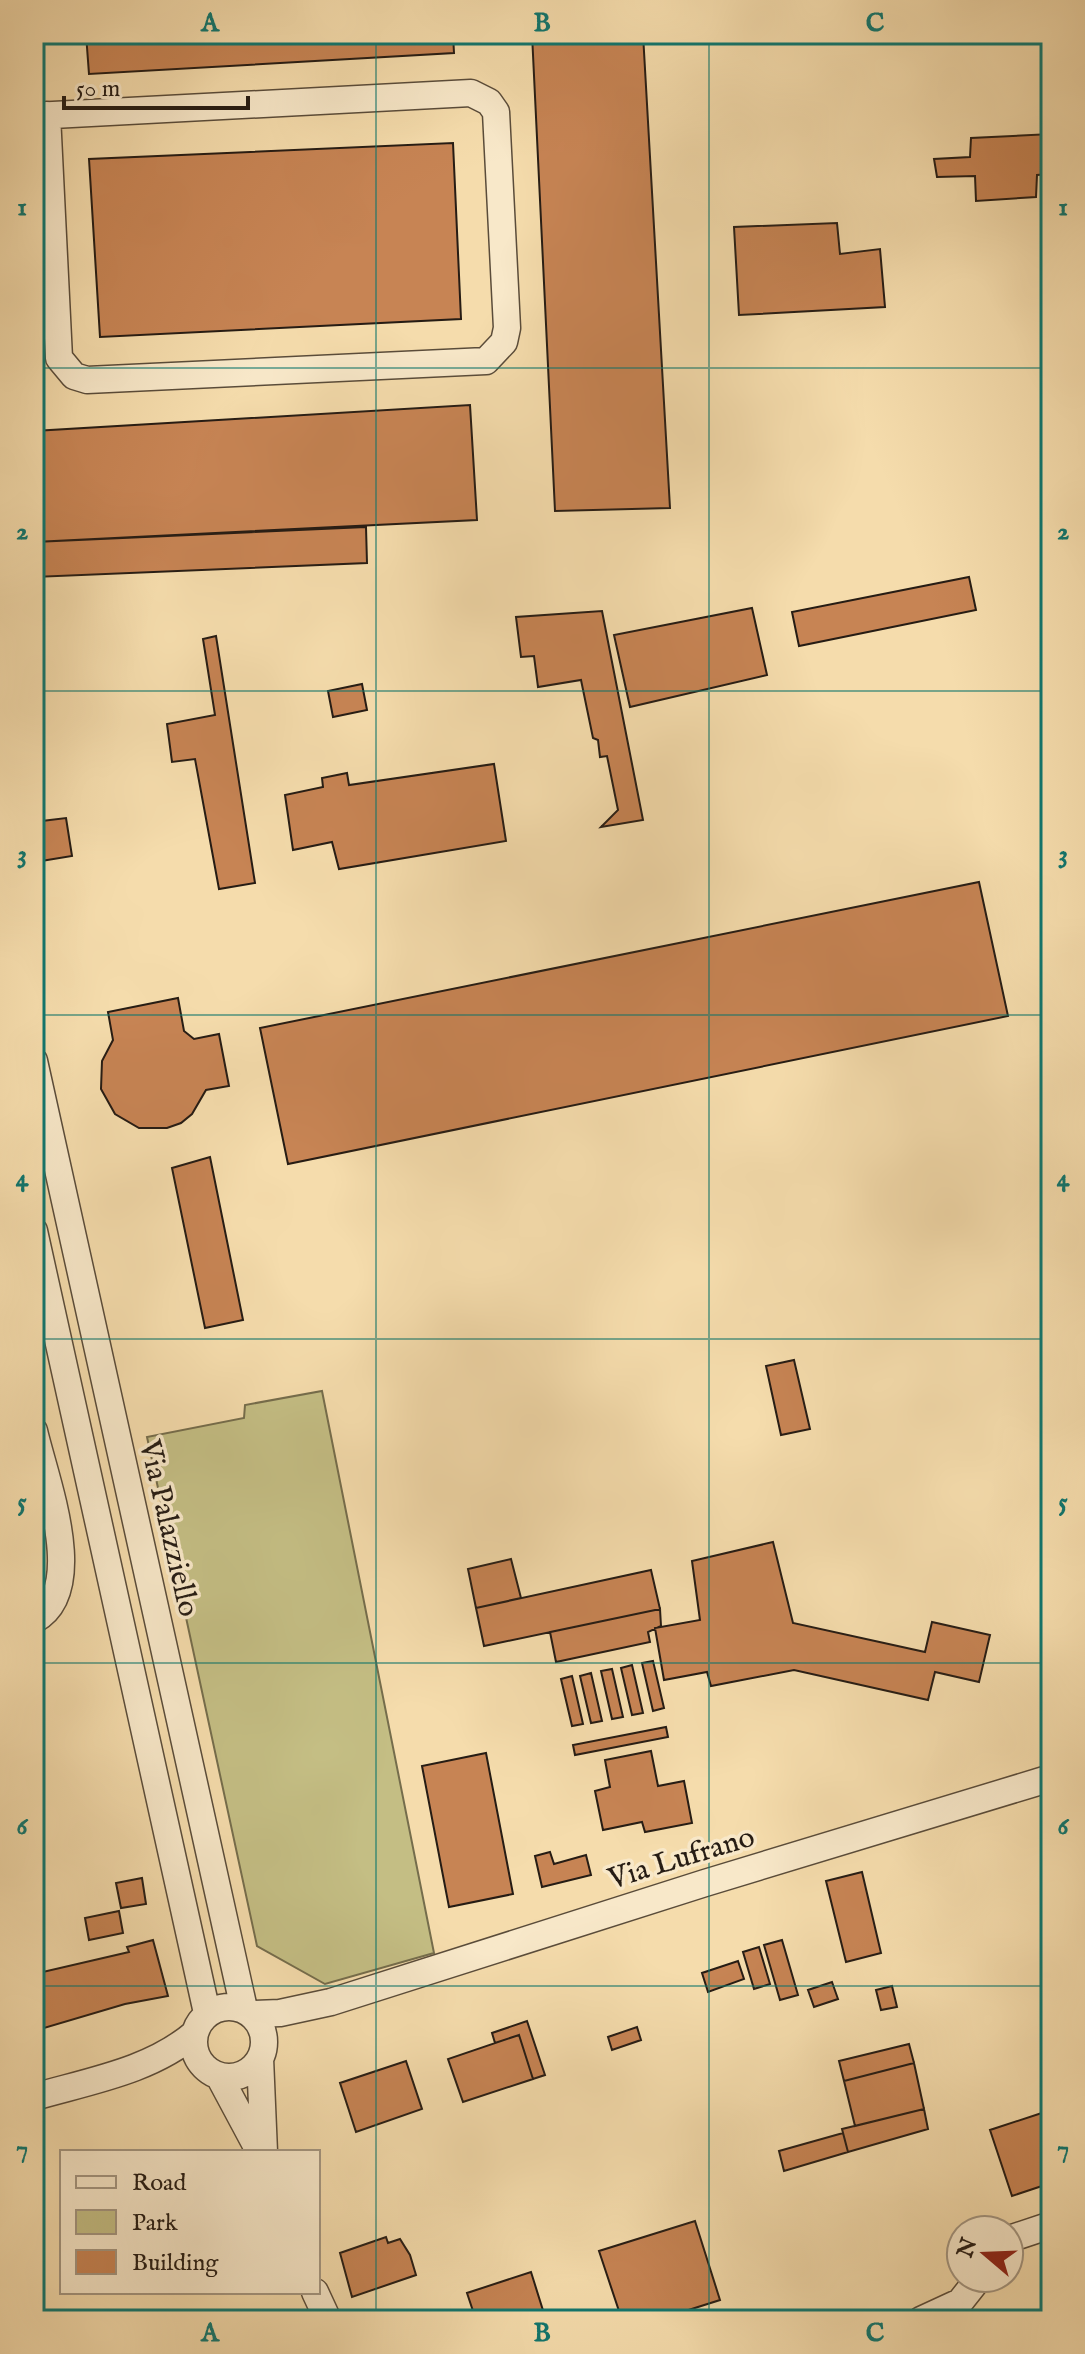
<svg xmlns="http://www.w3.org/2000/svg" width="1085" height="2354" viewBox="0 0 1085 2354" font-family="'IM FELL English',serif">
<rect width="100%" height="100%" fill="#f5dcac"/>
<filter id="stains"><feTurbulence type="fractalNoise" baseFrequency=".0025" numOctaves="4"/><feColorMatrix values="0 0 0 0 .2 0 0 0 0 .09 0 0 0 0 .02 0 0 0 .5 -.17"/></filter>
<radialGradient id="worn" r=".72"><stop offset=".6" stop-color="#630" stop-opacity="0"/><stop offset="1" stop-color="#630" stop-opacity=".3"/></radialGradient>
<path fill="#c4be84" stroke="#756d4c" stroke-width="2" d="M 322,1391 L 434,1953 L 325,1984 L 257,1946 L 147,1437 L 244,1418 L 245,1405 Z"/>
<path fill="#c78454" stroke="#261c14" stroke-width="2" d="M 86,34 L 453,34 L 454,53 L 89,74 Z
M 532,34 L 643,34 L 670,508 L 555,511 Z
M 1051,134 L 1051,174 L 1037,175 L 1036,197 L 976,201 L 975,176 L 937,177 L 934,159 L 970,157 L 971,138 Z
M 453,143 L 461,319 L 100,337 L 89,159 Z
M 837,223 L 840,254 L 880,249 L 885,307 L 739,315 L 734,227 Z
M 470,405 L 477,520 L 34,542 L 34,431 Z
M 366,527 L 367,563 L 34,577 L 34,542 Z
M 969,577 L 976,610 L 799,646 L 792,612 Z
M 752,608 L 767,675 L 630,707 L 614,635 Z
M 602,611 L 643,820 L 601,827 L 618,810 L 607,756 L 600,757 L 598,740 L 593,738 L 581,680 L 538,687 L 534,656 L 521,657 L 516,617 Z
M 216,636 L 255,883 L 219,889 L 195,759 L 172,762 L 167,724 L 215,715 L 203,639 Z
M 362,684 L 367,710 L 333,717 L 328,691 Z
M 494,764 L 506,841 L 339,869 L 332,842 L 293,850 L 285,795 L 323,787 L 322,778 L 347,773 L 349,785 Z
M 66,818 L 72,856 L 35,862 L 34,822 Z
M 979,882 L 1008,1016 L 288,1164 L 260,1028 Z
M 178,998 L 184,1031 L 194,1039 L 219,1034 L 229,1086 L 206,1090 L 192,1114 L 181,1123 L 167,1128 L 139,1128 L 115,1114 L 101,1089 L 102,1061 L 113,1040 L 108,1012 Z
M 210,1157 L 243,1320 L 205,1328 L 172,1168 Z
M 794,1360 L 810,1429 L 781,1435 L 766,1366 Z
M 773,1542 L 793,1623 L 925,1652 L 932,1622 L 990,1635 L 979,1682 L 935,1672 L 928,1700 L 794,1670 L 711,1686 L 707,1672 L 664,1680 L 655,1628 L 700,1620 L 692,1561 Z
M 511,1559 L 521,1598 L 476,1608 L 468,1569 Z
M 651,1570 L 660,1609 L 484,1646 L 476,1608 Z
M 660,1609 L 661,1626 L 648,1632 L 650,1642 L 556,1662 L 550,1632 Z
M 653,1661 L 664,1708 L 653,1711 L 642,1663 Z
M 632,1665 L 643,1713 L 632,1715 L 621,1668 Z
M 612,1669 L 623,1717 L 612,1719 L 601,1671 Z
M 591,1673 L 602,1721 L 591,1723 L 580,1676 Z
M 572,1676 L 583,1724 L 572,1726 L 561,1679 Z
M 666,1727 L 668,1737 L 575,1755 L 573,1745 Z
M 651,1751 L 658,1786 L 684,1781 L 692,1823 L 645,1832 L 642,1822 L 603,1830 L 595,1791 L 610,1787 L 605,1760 Z
M 486,1753 L 513,1894 L 449,1907 L 422,1766 Z
M 550,1852 L 554,1864 L 586,1855 L 591,1875 L 542,1887 L 535,1856 Z
M 862,1872 L 881,1953 L 846,1962 L 826,1881 Z
M 142,1878 L 146,1904 L 121,1908 L 116,1883 Z
M 119,1911 L 123,1933 L 89,1940 L 85,1918 Z
M 153,1940 L 168,1996 L 125,2004 L 34,2031 L 34,1974 L 129,1952 L 127,1947 Z
M 782,1940 L 798,1995 L 780,2000 L 764,1945 Z
M 759,1947 L 770,1984 L 754,1989 L 743,1952 Z
M 738,1961 L 744,1979 L 708,1992 L 702,1973 Z
M 832,1982 L 838,1999 L 814,2007 L 808,1990 Z
M 892,1986 L 897,2007 L 881,2010 L 876,1990 Z
M 527,2021 L 545,2075 L 533,2079 L 519,2035 L 495,2043 L 492,2033 Z
M 637,2027 L 641,2040 L 612,2050 L 608,2037 Z
M 519,2035 L 533,2079 L 463,2102 L 448,2059 Z
M 909,2044 L 914,2063 L 844,2081 L 839,2061 Z
M 406,2061 L 422,2109 L 356,2132 L 340,2083 Z
M 914,2063 L 924,2109 L 855,2126 L 844,2081 Z
M 924,2109 L 928,2129 L 848,2152 L 842,2129 Z
M 1051,2110 L 1051,2183 L 1012,2196 L 990,2130 Z
M 843,2133 L 848,2152 L 784,2171 L 779,2151 Z
M 695,2221 L 720,2300 L 657,2320 L 622,2320 L 599,2251 Z
M 386,2237 L 388,2243 L 400,2239 L 410,2255 L 416,2275 L 352,2297 L 340,2253 Z
M 531,2272 L 546,2320 L 476,2320 L 467,2293 Z"/>
<g fill="none" stroke-linecap="round" stroke-linejoin="round">
<defs>
<path id="minor" d="M 34,116 L 471,93 L 489,102 L 496,112 L 507,328 L 504,342 L 486,361 L 87,380 L 74,376 L 59,358 L 47,115
M 34,1061 L 244,2009
M 34,1231 L 207,2013
M 34,1431 C 45,1479 89,1590 34,1620
M194 2042a35 35 0 1 1 70 0a35 35 0 1 1-70 0Z
M 251,2014 L 280,2013 L 331,2002 L 705,1883 L 1051,1778
M 260,2058 L 264,2152
M 219,2076 L 257,2147
M 34,2097 C 89,2081 151,2071 195,2033
M 1009,2239 L 1051,2225
M 315,2292 L 328,2320
M 921,2320 L 960,2302 L 979,2278"/>
</defs>
<use href="#minor" stroke="#5a4c3a" stroke-width="29"/>
<use href="#minor" stroke="#f8e8c9" stroke-width="26"/>
</g>
<path fill="none" stroke="#0f766e" stroke-width="2" stroke-opacity="0.55" d="M 376,34 L 376,2320M 709,34 L 709,2320M 34,368 L 1051,368M 34,691 L 1051,691M 34,1015 L 1051,1015M 34,1339 L 1051,1339M 34,1663 L 1051,1663M 34,1986 L 1051,1986"/>
<g text-anchor="middle" stroke-width="7" stroke-linejoin="round" paint-order="stroke">
<g font-size="30" fill="#261c14" stroke="#f8e8c9">
<text transform="translate(170 1528) rotate(77)" y="10">Via Palazziello</text>
<text transform="translate(681 1857) rotate(-17)" y="10">Via Lufrano</text>
</g>
</g>
<rect width="1085" height="2354" fill="none" stroke="#f5dcac" stroke-width="88"/>
<rect x="60" y="2150" width="260" height="144" fill="#f8e8c9" stroke="#a49681" stroke-width="2"/>
<rect x="76" y="2176" width="40" height="12" fill="#f8e8c9" stroke="#a49681" stroke-width="2"/>
<text x="132" y="2190" font-size="24" fill="#261c14">Road</text>
<rect x="76" y="2210" width="40" height="24" fill="#c4be84" stroke="#a49681" stroke-width="2"/>
<text x="132" y="2230" font-size="24" fill="#261c14">Park</text>
<rect x="76" y="2250" width="40" height="24" fill="#c78454" stroke="#a49681" stroke-width="2"/>
<text x="132" y="2270" font-size="24" fill="#261c14">Building</text>
<g transform="translate(985 2254) rotate(289)"><circle r="38" fill="#f8e8c9" stroke="#a49681" stroke-width="2"/>
<path d="M0-6L14 30L0 20L-14 30Z" fill="#8f2418"/>
<text y="-12" font-size="22" font-weight="bold" text-anchor="middle" fill="#261c14">N</text>
</g>
<path d="M64 96v12h184v-12" fill="none" stroke="#261c14" stroke-width="4"/>
<text x="76" y="96" font-size="24" fill="#261c14" stroke="#f8e8c9" stroke-width="6" paint-order="stroke">50 m</text>
<rect x="44" y="44" width="997" height="2266" fill="none" stroke="#0f766e" stroke-width="3"/>
<g font-size="26" text-anchor="middle" font-weight="bold" fill="#0f766e">
<text x="210" y="31">A</text>
<text x="542" y="31">B</text>
<text x="875" y="31">C</text>
<text x="22" y="215">1</text>
<text x="1063" y="215">1</text>
<text x="22" y="539">2</text>
<text x="1063" y="539">2</text>
<text x="22" y="862">3</text>
<text x="1063" y="862">3</text>
<text x="22" y="1186">4</text>
<text x="1063" y="1186">4</text>
<text x="22" y="1510">5</text>
<text x="1063" y="1510">5</text>
<text x="22" y="1834">6</text>
<text x="1063" y="1834">6</text>
<text x="22" y="2157">7</text>
<text x="1063" y="2157">7</text>
<text x="210" y="2341">A</text>
<text x="542" y="2341">B</text>
<text x="875" y="2341">C</text>
</g>
<rect width="100%" height="100%" filter="url(#stains)"/>
<rect width="100%" height="100%" fill="url(#worn)"/>
</svg>
